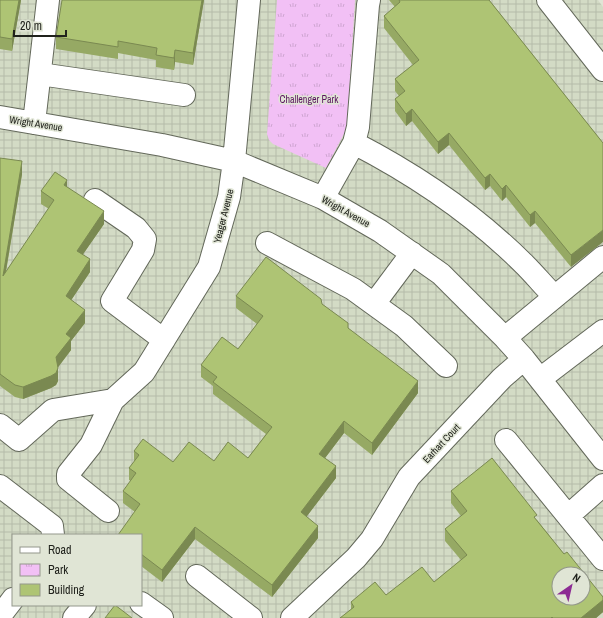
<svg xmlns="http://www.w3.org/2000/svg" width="603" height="618" viewBox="0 0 603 618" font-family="'Archivo Narrow',sans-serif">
<defs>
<pattern id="industrial-grid" width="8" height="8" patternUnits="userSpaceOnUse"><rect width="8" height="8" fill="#d3dbc5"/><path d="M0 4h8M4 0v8" fill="none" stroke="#b5bca9"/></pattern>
<pattern id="park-tufts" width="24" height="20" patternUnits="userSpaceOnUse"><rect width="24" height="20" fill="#f2c0f5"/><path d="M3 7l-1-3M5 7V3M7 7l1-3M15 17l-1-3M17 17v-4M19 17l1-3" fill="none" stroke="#cfa5d1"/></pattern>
</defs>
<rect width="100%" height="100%" fill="#e0e5d5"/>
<path fill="url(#industrial-grid)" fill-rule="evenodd" d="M 0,0 L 598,0 L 603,7 L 603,618 L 0,618 ZM 13,535 L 141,535 L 141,605 L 13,605 ZM 559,574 L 583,574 L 583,598 L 559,598 Z"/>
<path fill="url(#park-tufts)" d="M 277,0 L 355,0 L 347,128 L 326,168 L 273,144 L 269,140 L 267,134 Z"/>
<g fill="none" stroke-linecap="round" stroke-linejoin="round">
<defs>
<path id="minor" d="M 548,0 L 603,70
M 40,74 L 184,95
M 0,117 L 162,145 L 234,161 L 323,198 L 380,231 L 441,274 L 505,338 L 524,359 L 603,459
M 34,123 L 48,0
M 354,143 C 416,175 475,215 525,265 C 535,275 544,286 554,296
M 323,198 L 354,143 L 358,127 L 368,5 L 369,0
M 95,200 L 136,228 L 145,239 L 143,250 L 112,301 L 164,340
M 267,243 L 353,289 L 404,326 L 446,366
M 374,304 L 412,253
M 505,338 L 603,257
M 540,379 L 603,331
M 0,425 L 19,440 L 53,410 L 113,400
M 506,440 L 603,559
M 0,486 L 52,526 L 53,535
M 108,511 L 68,479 L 68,474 L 91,445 L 113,400 L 144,372 L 209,267 L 229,197 L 234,161 L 249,0
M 568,516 L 603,485
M 197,576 L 251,618
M 141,603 L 162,618
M 0,616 L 13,599
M 74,618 L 85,605
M 292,618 L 356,558 L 372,539 L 409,477 L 502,378 L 524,359"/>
</defs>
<use href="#minor" stroke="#63685a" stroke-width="24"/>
<use href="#minor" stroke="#fff" stroke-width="22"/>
</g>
<path fill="#96a964" d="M 0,0 L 21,0 L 12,51 L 0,49 Z
M 204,0 L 193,65 L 175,62 L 174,70 L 156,67 L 156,60 L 118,53 L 118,59 L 56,49 L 56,37 Z
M 389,0 L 489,0 L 603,143 L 571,267 L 535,223 L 530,227 L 506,197 L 502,201 L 490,186 L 485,190 L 449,145 L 438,154 L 412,121 L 406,126 L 395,111 L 395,99 L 399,96 L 395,91 L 395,79 L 413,65 L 384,28 L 384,16 L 395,7 Z
M 0,158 L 22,174 L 6,272 L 49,209 L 41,204 L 41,191 L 67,187 L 104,224 L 83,254 L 90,272 L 71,300 L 85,323 L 71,341 L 71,350 L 58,367 L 58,381 L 56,385 L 51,388 L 23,399 L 15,397 L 0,386 Z
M 236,296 L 322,304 L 418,393 L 372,455 L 344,433 L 325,458 L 336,478 L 306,517 L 318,538 L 272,597 L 195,539 L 162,582 L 141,566 L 141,535 L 135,512 L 123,503 L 123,491 L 131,481 L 129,480 L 129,468 L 134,462 L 134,451 L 173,462 L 214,461 L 248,458 L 266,434 L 213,394 L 213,386 L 201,377 L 201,365 L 238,349 L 257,324 L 236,308 Z
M 451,491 L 537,520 L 564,554 L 603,597 L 603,612 L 596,618 L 340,618 L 351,610 L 351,602 L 386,595 L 434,582 L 461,560 L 445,541 L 445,529 L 461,516 L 451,503 Z"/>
<path fill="#7a8951" d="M 19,0 L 21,0 L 12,51 L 12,39 Z
M 202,0 L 204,0 L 193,65 L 193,53 Z
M 175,50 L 175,62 L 174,70 L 174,58 Z
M 412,109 L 412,121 L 406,126 L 406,114 Z
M 449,133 L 449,145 L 438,154 L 438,142 Z
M 22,161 L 22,174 L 3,288 L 3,276 Z
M 490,174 L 490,186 L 485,190 L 485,178 Z
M 67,180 L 67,193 L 64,185 Z
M 506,185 L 506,197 L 502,201 L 502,189 Z
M 104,211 L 104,224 L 77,263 L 77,251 Z
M 535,211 L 535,223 L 530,227 L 530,215 Z
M 603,230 L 603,242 L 571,267 L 571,255 Z
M 90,259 L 90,272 L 66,308 L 66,296 Z
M 85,310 L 85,323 L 71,341 L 71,350 L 56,370 L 56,357 L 66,334 Z
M 58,368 L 58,381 L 56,385 L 51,388 L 23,399 L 23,387 Z
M 418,381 L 418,393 L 372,455 L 372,443 Z
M 344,421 L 344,433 L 319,466 L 319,454 Z
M 336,466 L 336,478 L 301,524 L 301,512 Z
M 318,526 L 318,538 L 272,597 L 272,585 Z
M 195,527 L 195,539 L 162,582 L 162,570 Z
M 603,600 L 603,612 L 596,618 L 581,618 Z"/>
<path fill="#aec474" stroke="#7a8951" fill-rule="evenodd" d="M 0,0 L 19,0 L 12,39 L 0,37 Z
M 62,0 L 202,0 L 193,53 L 175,50 L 174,58 L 156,55 L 157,48 L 118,41 L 118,47 L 56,37 Z
M 399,0 L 489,0 L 603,143 L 603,230 L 571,255 L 535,211 L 530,215 L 506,185 L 502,189 L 490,174 L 485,178 L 449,133 L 438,142 L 412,109 L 406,114 L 395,99 L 405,91 L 395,79 L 419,60 L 384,16 L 400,2 Z
M 0,158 L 22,161 L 3,276 L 54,200 L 41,191 L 55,172 L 67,180 L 64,185 L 104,211 L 77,251 L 90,259 L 66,296 L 85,310 L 66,334 L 71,338 L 56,357 L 58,368 L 56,373 L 51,376 L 23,387 L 15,385 L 0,374 Z
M 266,257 L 321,299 L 322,304 L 348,323 L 348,328 L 418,381 L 372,443 L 344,421 L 319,454 L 336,466 L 301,512 L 318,526 L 272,585 L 195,527 L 162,570 L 141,554 L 141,535 L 118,535 L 140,504 L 123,491 L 136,473 L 129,468 L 139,455 L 134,451 L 143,439 L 173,462 L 189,442 L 214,461 L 228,442 L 248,458 L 272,427 L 213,382 L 217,377 L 201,365 L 222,337 L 238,349 L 263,316 L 236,296 Z
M 492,458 L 537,515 L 534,517 L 564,554 L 567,552 L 603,597 L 603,600 L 581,618 L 553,618 L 552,617 L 551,618 L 340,618 L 354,607 L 351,602 L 375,582 L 386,595 L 422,567 L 434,582 L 467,555 L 445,529 L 467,511 L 451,491 ZM 559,574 L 583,574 L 583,598 L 559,598 Z
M 115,605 L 132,618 L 105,618 Z"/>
<g text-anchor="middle" stroke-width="3" stroke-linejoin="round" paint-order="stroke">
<g font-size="10" fill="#5b1460" stroke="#e0e5d5">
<text x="309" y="103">Challenger Park</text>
</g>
<g font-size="10" fill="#20221c" stroke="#e0e5d5">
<text transform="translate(36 123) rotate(9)" y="4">Wright Avenue</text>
<text transform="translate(346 211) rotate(29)" y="4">Wright Avenue</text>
<text transform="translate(223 216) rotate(-76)" y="4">Yeager Avenue</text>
<text transform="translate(441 443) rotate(-47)" y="4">Earhart Court</text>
</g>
</g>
<rect x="12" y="534" width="130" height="72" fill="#e0e5d5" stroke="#93978b"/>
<rect x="20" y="547" width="20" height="6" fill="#ffffff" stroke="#93978b"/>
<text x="48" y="554" font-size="12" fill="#20221c">Road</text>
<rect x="20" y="564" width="20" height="12" fill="url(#park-tufts)" stroke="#93978b"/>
<text x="48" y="574" font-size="12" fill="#20221c">Park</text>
<rect x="20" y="584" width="20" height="12" fill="#aec474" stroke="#93978b"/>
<text x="48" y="594" font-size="12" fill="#20221c">Building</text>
<g transform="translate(571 586) rotate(34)"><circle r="19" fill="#e0e5d5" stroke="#93978b"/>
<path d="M0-3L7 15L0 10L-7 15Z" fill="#8c2b93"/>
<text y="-6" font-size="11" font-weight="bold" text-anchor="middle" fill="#20221c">N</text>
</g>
<path d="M14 30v6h52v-6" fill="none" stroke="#20221c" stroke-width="2"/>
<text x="20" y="30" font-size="12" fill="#20221c" stroke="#e0e5d5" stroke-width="3" paint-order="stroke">20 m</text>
</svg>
